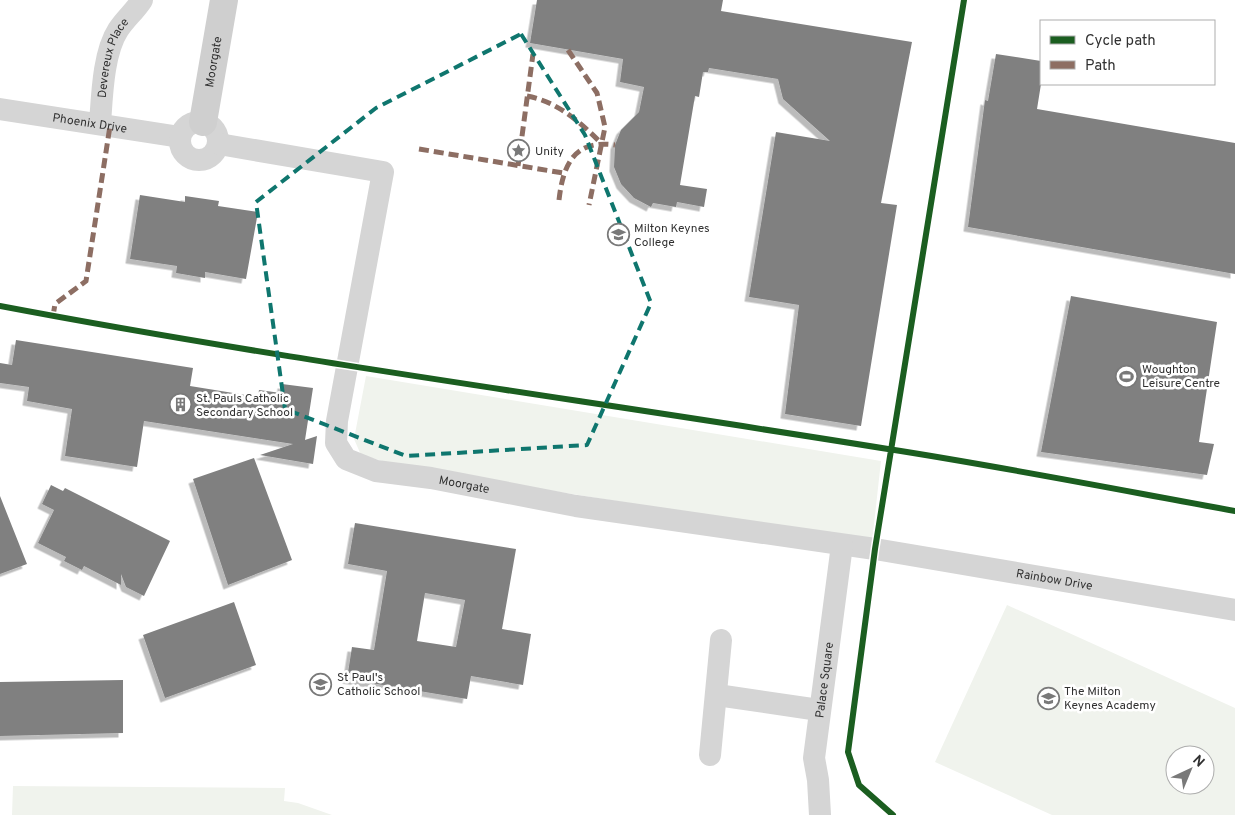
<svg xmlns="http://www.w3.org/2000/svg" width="1235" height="815" viewBox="0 0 1235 815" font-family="Overpass,sans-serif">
<defs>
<filter id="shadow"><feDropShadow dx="-4.5" dy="4.5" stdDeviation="0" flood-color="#0004"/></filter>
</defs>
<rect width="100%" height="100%" fill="#fff"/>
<path fill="#f0f3ed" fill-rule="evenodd" d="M 366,376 L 881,461 L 872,542 L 404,467 L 361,455 L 354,439 Z
M 1007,605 L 1235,708 L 1235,815 L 1052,815 L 935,762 ZM 1175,755 L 1205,755 L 1205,785 L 1175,785 Z
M 13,786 L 285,788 L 284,801 L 298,803 L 332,815 L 12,815 Z"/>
<path fill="#808080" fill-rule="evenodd" filter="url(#shadow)" d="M 537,0 L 723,0 L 721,11 L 912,42 L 881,203 L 897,205 L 861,426 L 785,414 L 799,305 L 749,297 L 776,132 L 830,141 L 783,99 L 778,79 L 709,68 L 708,72 L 703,72 L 699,97 L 695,96 L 680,185 L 707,189 L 704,207 L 677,202 L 676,207 L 653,203 L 651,207 L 634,198 L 621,184 L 614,167 L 615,145 L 621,130 L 639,112 L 644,87 L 620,82 L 623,59 L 530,43 Z
M 996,54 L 1041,61 L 1041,84 L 1037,109 L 1235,143 L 1235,274 L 968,227 L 985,100 L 988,101 Z
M 140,195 L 185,202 L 185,196 L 219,201 L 218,206 L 258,212 L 246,279 L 205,272 L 205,278 L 176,273 L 177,266 L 130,259 Z
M 1071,296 L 1217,322 L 1199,442 L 1214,444 L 1207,475 L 1041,452 Z
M 16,340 L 193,368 L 190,386 L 258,397 L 259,390 L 281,393 L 282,384 L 313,388 L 305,440 L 317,436 L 313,464 L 260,455 L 293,444 L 144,421 L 137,467 L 65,456 L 72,409 L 27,401 L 29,387 L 0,383 L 0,363 L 12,365 Z
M 254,458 L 292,560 L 228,585 L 193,479 Z
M 51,485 L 63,491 L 65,488 L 170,541 L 144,596 L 126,587 L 121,574 L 121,585 L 84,566 L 82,570 L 64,561 L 66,557 L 38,543 L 54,510 L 42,504 Z
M 0,496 L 27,564 L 0,574 Z
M 355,523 L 516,549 L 502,629 L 531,634 L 523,685 L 471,676 L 467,699 L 347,679 L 352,647 L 374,650 L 387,571 L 348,564 ZM 425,593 L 465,600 L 456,647 L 417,641 Z
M 234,602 L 256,665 L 165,698 L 143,635 Z
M 123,680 L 123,733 L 0,736 L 0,682 Z"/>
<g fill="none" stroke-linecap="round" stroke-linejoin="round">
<g stroke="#d5d5d5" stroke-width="22">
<path id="s1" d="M 0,109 L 180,137"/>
<circle cx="199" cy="141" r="19"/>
<path id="s2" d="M 100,124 C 102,97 103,53 118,30 C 125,19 135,11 142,0"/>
<path id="s3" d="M 219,144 L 383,172 L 337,421 L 336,443 L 346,459 L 376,471 L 431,478 L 576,506 L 875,549 L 1235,610"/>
<path d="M 717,695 L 819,710"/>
<path d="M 710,755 L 721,640"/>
<path id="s4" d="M 820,815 L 818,780 L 814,758 L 842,545"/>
</g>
<path stroke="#cfcfcf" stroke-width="28" id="s5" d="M 203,122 L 224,0"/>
<path stroke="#8d6e63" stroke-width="5" stroke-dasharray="10 5" stroke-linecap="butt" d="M 568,50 L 597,93 L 605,127 L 589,205
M 527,96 C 558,102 580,122 601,143
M 419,149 L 563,173
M 518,166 L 533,54
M 559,200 C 563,165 574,139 615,145
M 53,316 L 55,304 L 86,281 L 110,126"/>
<defs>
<path id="cycleway" d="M 0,306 C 295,362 592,401 888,449 C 1004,467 1120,490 1235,511
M 893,815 L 859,785 L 848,752 L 875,549 L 964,0"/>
</defs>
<use href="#cycleway" stroke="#fff" stroke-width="9"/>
<use href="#cycleway" stroke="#1b5e20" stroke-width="6"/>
</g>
<path fill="none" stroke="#0f766e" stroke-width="4" stroke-dasharray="10 6" stroke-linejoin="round" d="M 521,34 L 585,135 L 651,303 L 587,445 L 406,456 L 285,409 L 256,202 L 376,108 Z"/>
<defs>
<symbol id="sight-ring" viewBox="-11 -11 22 22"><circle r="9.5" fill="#fff" stroke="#797979" stroke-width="1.5"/><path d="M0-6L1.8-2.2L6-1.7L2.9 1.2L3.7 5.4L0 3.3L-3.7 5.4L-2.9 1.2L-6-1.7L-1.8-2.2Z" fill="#797979"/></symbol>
<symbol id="university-ring" viewBox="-11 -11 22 22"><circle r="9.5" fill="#fff" stroke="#797979" stroke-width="1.5"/><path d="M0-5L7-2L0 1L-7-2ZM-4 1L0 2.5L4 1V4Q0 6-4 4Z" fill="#797979"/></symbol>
<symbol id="stadium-ring" viewBox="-11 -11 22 22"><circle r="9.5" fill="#fff" stroke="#797979" stroke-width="1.5"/><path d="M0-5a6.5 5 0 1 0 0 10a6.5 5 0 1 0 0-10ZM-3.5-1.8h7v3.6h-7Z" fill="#797979"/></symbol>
<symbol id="building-ring" viewBox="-11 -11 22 22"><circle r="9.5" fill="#fff" stroke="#797979" stroke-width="1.5"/><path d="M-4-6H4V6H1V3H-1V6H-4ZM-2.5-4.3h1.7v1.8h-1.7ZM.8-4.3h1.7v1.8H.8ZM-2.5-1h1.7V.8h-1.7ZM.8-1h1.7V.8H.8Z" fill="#797979"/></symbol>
<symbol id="school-ring" viewBox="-11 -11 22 22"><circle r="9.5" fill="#fff" stroke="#797979" stroke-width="1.5"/><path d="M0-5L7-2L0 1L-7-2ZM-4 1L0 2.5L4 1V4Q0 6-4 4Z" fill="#797979"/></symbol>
</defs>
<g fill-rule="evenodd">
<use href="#sight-ring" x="506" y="138" width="25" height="25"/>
<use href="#university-ring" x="606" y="222" width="25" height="25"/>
<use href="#stadium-ring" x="1114" y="364" width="25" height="25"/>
<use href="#building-ring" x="168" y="392" width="25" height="25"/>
<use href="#school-ring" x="308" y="672" width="25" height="25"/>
<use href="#school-ring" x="1036" y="686" width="25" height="25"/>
</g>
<g text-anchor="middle" stroke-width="5" stroke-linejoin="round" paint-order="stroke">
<g font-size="12" fill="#313131" stroke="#fff">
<text dy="4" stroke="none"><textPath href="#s2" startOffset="68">Devereux Place</textPath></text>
<text dy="4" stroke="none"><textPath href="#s5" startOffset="61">Moorgate</textPath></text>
<text dy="4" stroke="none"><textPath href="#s1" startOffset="91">Phoenix Drive</textPath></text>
<text dy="4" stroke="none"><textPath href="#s3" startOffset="582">Moorgate</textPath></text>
<text dy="4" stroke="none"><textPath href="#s3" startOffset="1180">Rainbow Drive</textPath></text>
<text dy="4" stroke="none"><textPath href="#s4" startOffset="136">Palace Square</textPath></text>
</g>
<g font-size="12" fill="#313131" stroke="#fff" text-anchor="start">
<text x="535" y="155">Unity</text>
<text x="634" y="232">Milton Keynes<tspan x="634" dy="14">College</tspan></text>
<text x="1142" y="373">Woughton<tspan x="1142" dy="14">Leisure Centre</tspan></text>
<text x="196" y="402">St. Pauls Catholic<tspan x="196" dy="14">Secondary School</tspan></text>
<text x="337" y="681">St Paul's<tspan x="337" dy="14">Catholic School</tspan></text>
<text x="1064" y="695">The Milton<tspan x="1064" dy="14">Keynes Academy</tspan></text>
</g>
</g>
<rect x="1040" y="20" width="175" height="65" fill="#ffffff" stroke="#adadad"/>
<rect x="1050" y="36" width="25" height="8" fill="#1b5e20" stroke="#adadad"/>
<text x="1085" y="45" font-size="15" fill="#313131">Cycle path</text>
<rect x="1050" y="61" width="25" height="8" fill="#8d6e63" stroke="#adadad"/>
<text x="1085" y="70" font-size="15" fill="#313131">Path</text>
<g transform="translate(1190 770) rotate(44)"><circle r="24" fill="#ffffff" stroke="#adadad"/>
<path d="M0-4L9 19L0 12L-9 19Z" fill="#797979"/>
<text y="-8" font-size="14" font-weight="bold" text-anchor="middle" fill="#313131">N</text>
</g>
</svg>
